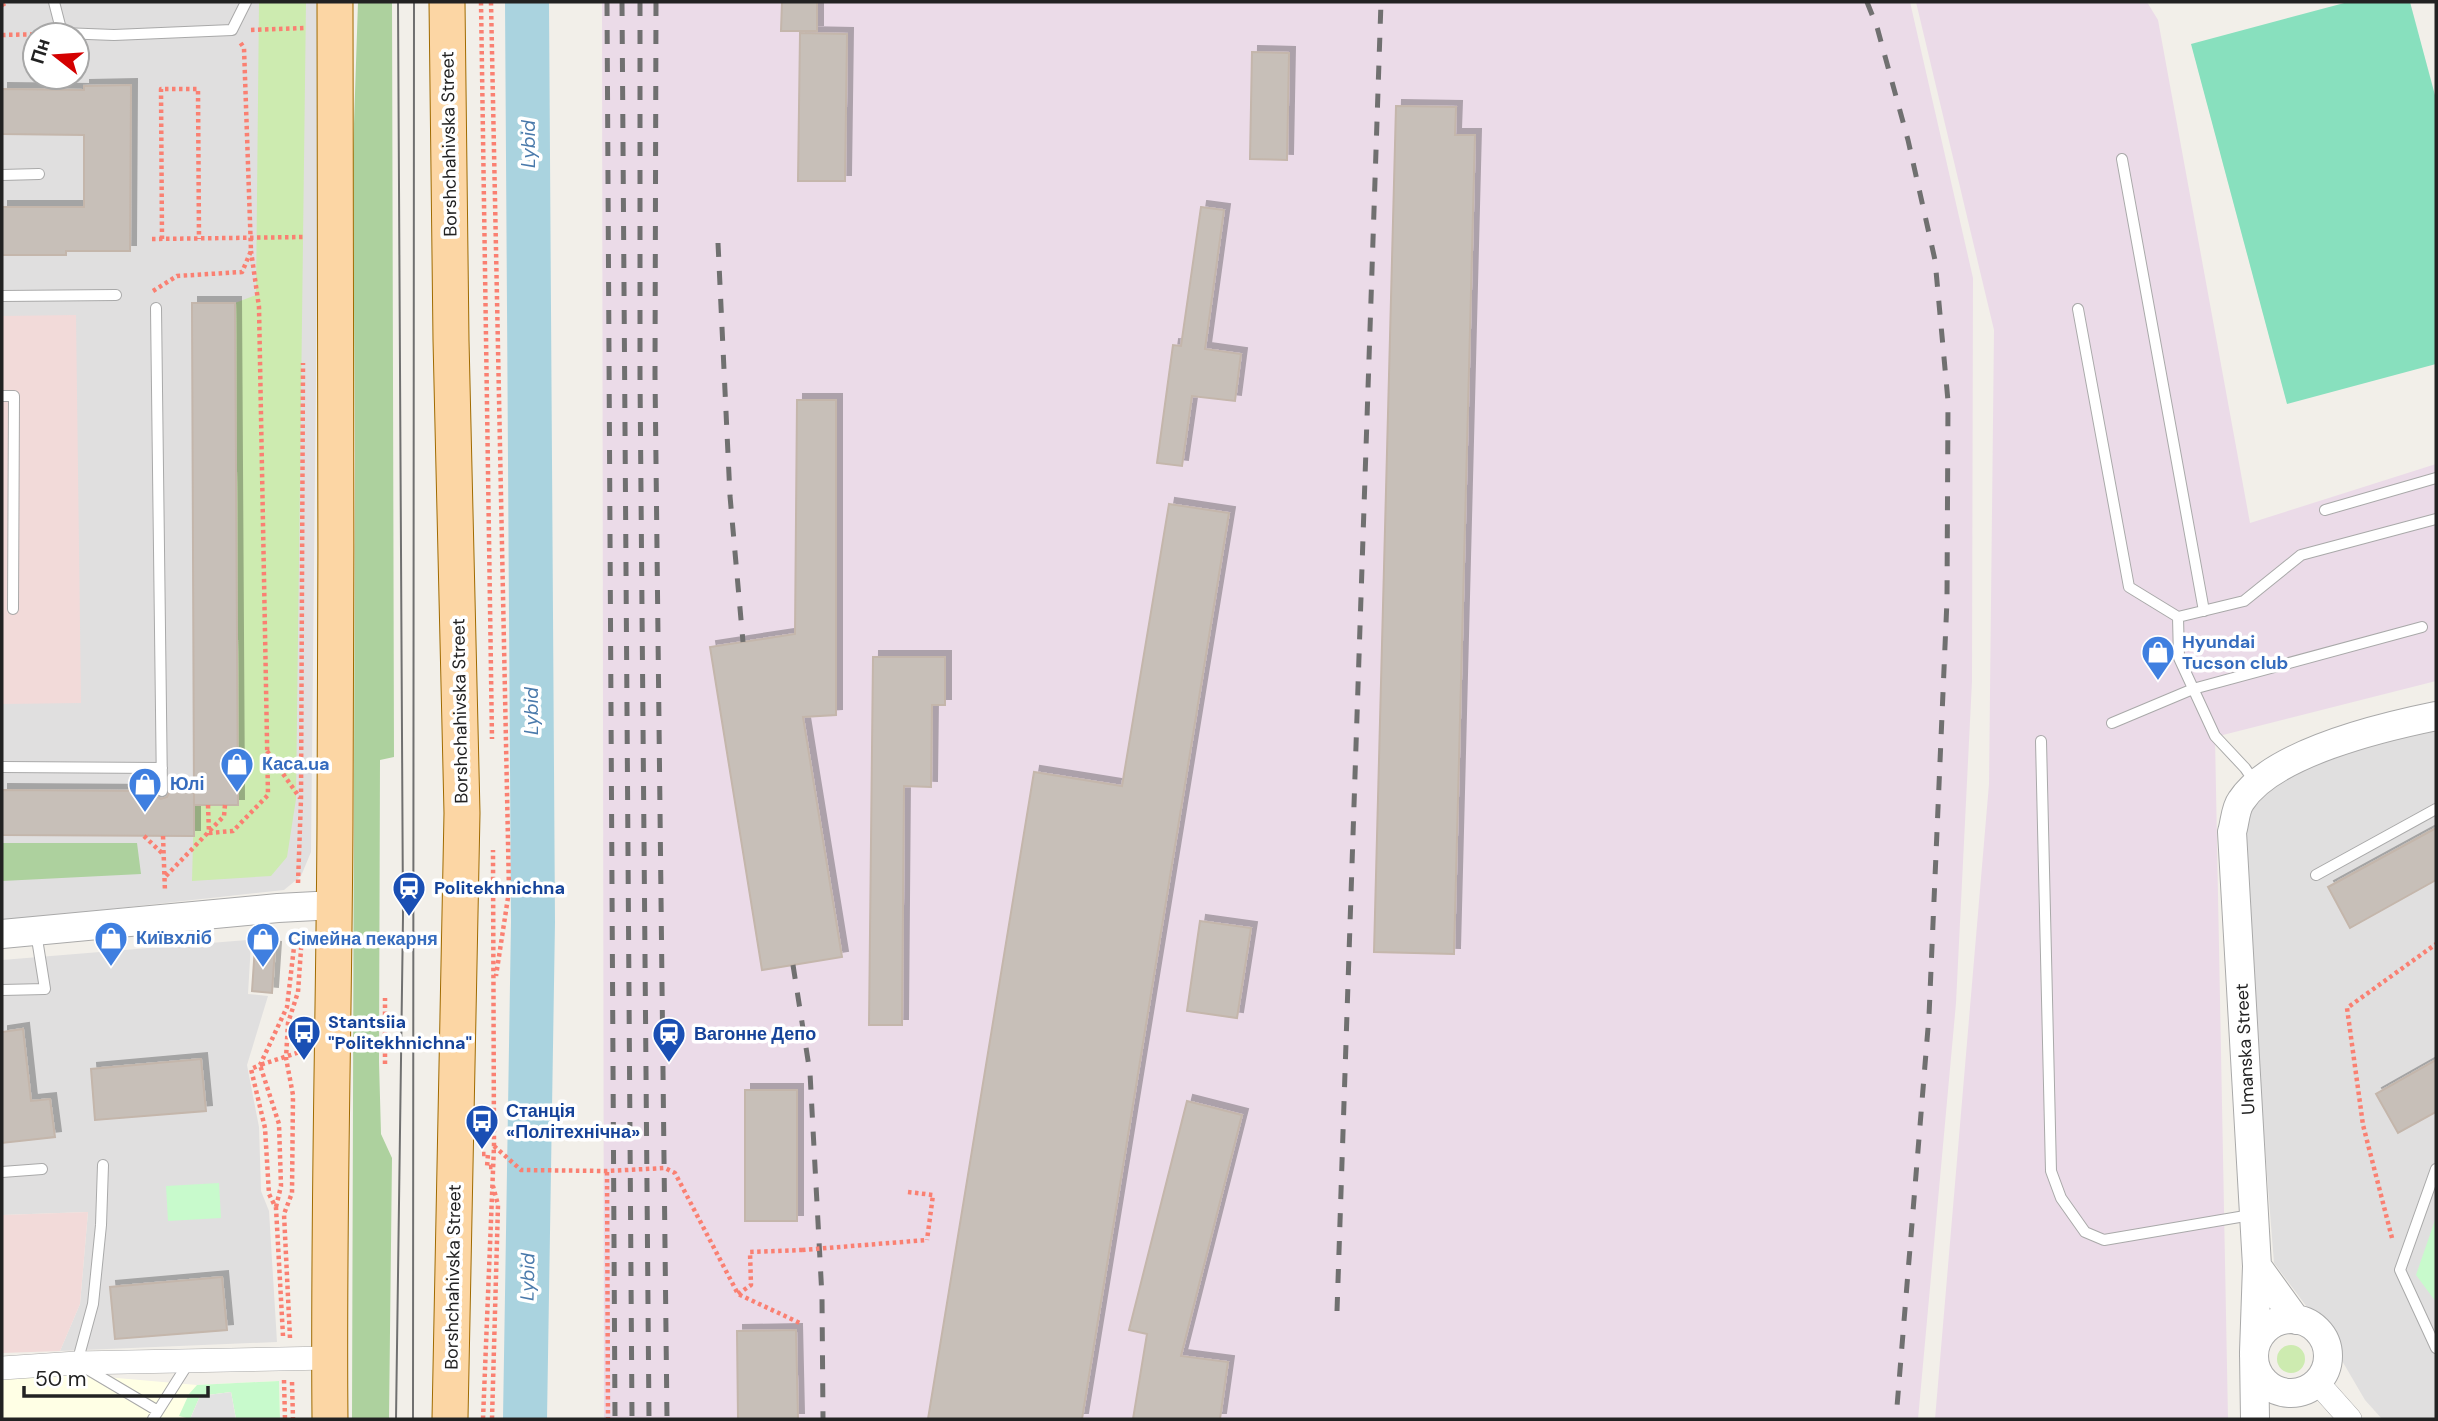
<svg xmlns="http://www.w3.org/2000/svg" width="2438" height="1421" viewBox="0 0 2438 1421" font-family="'DM Sans',sans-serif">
<defs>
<filter id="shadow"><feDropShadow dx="6" dy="-6" stdDeviation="0" flood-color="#0004"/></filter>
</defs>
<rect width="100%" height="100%" fill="#f2efe9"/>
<path fill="#e0dfdf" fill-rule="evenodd" d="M 2,2 L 320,2 L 311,852 L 301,876 L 284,890 L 2,921 ZM 35,35 L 77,35 L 77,77 L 35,77 Z
M 2436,726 L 2436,1419 L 2382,1419 L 2365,1400 L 2324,1330 L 2274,1263 L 2241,845 L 2245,814 L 2262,791 L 2305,758 Z
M 247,940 L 251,943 L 248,994 L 268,996 L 247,1065 L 259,1127 L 261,1191 L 269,1211 L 277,1342 L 60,1351 L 80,1304 L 88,1212 L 2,1215 L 2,960 Z"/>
<path fill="#f2dad9" d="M 76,315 L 81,703 L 2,704 L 2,316 Z
M 88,1212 L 80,1304 L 60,1351 L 2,1353 L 2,1215 Z"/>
<path fill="#ebdbe8" d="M 602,2 L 1910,2 L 1973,278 L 1972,681 L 1956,1003 L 1918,1419 L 604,1419 Z
M 1916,2 L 2147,2 L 2158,20 L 2250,523 L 2436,464 L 2436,681 L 2215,737 L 2228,1419 L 1935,1419 L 1989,784 L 1994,330 Z"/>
<path fill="#ffffe5" d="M 60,1373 L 197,1385 L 279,1381 L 280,1419 L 2,1419 L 2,1374 Z"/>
<path fill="#cdebb0" d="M 259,2 L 306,2 L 296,799 L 287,857 L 271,876 L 192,881 L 194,805 L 235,303 L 256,295 Z
M2277 1359a14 14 0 1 1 28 0a14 14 0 1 1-28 0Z"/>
<path fill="#add19e" d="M 358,2 L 392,2 L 394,757 L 380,760 L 379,1062 L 381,1134 L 392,1158 L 389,1419 L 352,1419 L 355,457 L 353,154 Z
M 2,843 L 137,843 L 141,874 L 2,881 Z"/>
<path fill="#c8facc" d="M 219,1183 L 221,1218 L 168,1221 L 166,1186 Z
M 2435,1220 L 2436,1223 L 2436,1302 L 2416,1275 Z
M 279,1381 L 280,1419 L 236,1419 L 231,1392 L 200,1396 L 190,1419 L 179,1416 L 189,1394 L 197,1385 Z"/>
<path fill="#88e0be" d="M 2348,2 L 2410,2 L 2436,99 L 2436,364 L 2287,404 L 2191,44 Z"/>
<path fill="#e2e2e2" d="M 231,1392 L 236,1419 L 190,1419 L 200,1396 Z"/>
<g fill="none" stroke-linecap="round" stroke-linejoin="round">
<path stroke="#aad3df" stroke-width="44" d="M 525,1419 L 533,922 L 527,2"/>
</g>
<path fill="#c7bfb8" stroke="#c4b6ab" stroke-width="2" filter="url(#shadow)" d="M 782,2 L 817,2 L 817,31 L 781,31 Z
M 800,33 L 847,34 L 845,181 L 798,181 Z
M 1252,52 L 1289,53 L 1287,160 L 1250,159 Z
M 131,85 L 130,251 L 66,251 L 66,255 L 2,255 L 2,207 L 84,207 L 84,135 L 2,134 L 2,89 L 84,90 L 84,86 Z
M 1396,106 L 1456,107 L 1455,135 L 1475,135 L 1454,954 L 1374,952 Z
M 1201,207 L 1224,210 L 1205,349 L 1241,354 L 1235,401 L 1192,396 L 1182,466 L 1157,463 L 1173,345 L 1181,346 Z
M 192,303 L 235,303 L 238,805 L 194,805 Z
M 797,400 L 836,400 L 836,715 L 803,717 L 842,957 L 762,970 L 710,647 L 795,634 Z
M 1169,504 L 1229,513 L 1082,1419 L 928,1419 L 1034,772 L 1122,786 Z
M 873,657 L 945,657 L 945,705 L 932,705 L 931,787 L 904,786 L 902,1025 L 869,1025 Z
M 2,790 L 154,791 L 156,796 L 161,799 L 167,797 L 170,791 L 194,791 L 194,836 L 2,835 Z
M 2436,828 L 2436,880 L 2350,928 L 2328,887 Z
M 1200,921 L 1251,928 L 1237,1018 L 1187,1011 Z
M 255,946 L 275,948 L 272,993 L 252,991 Z
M 23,1029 L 31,1101 L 50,1099 L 55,1137 L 2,1143 L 2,1032 Z
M 201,1059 L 206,1111 L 95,1120 L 91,1069 Z
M 2436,1060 L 2436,1112 L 2398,1133 L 2376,1094 Z
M 745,1090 L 797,1090 L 797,1221 L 745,1221 Z
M 1187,1101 L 1242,1115 L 1181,1356 L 1228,1362 L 1220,1419 L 1133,1419 L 1147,1334 L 1129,1330 Z
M 222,1277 L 227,1330 L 115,1339 L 110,1287 Z
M 796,1330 L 798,1419 L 738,1419 L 737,1331 Z"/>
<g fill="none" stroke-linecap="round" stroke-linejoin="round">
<defs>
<path id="service" d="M 54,2 L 62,33 L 114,35 L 232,30 L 246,2
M 2122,159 L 2204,611
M 2,175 L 39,174
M 2,296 L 116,295
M 156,308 L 162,791
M 2078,309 L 2129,587 L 2178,617 L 2244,601 L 2301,555 L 2436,519
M 2,396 L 14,396 L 13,609
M 2325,510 L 2436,478
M 2178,617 L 2179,658 L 2215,736 L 2245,768 L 2256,784
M 2112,723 L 2193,689 L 2422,627
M 2041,741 L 2051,1171 L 2061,1198 L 2085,1232 L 2104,1240 L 2251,1215
M 2,767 L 162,768
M 2316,875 L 2436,809
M 2,990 L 45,989 L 38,945
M 103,1165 L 101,1225 L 93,1304 L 77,1363 L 158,1411
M 2436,1169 L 2400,1270 L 2436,1348
M 2,1172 L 42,1169
M 153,1419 L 189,1362"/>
<path id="minor" d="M 2,1368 L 77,1363 L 329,1358
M 2317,1382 L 2350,1419"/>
<path id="tertiary" d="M 2,934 L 278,908 L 335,905
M 2257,1266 L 2296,1320
M2254 1356a37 37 0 1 1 74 0a37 37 0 1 1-74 0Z
M 2255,1419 L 2254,1352 L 2257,1266 L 2232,832 C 2235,823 2235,809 2241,801 C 2272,753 2382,727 2436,716"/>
<path id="primary" d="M 447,2 L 451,340 L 462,813 L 450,1419
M 330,1419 C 328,1220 334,1020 335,821 C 337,548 335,275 335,2"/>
</defs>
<use href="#service" stroke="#a9a9a9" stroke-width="12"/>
<use href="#minor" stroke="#a9a9a9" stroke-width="24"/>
<use href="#tertiary" stroke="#a9a9a9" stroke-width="30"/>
<use href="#primary" stroke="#a06b00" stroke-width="37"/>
<path stroke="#fa8072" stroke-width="4.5" stroke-dasharray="3.5 3.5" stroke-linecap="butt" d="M 481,2 L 492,739
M 491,2 L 509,891 L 496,976
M 2,5 L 7,2
M 251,30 L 306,28
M 2,35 L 47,34
M 152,239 L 304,237
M 162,239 L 161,89 L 198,89 L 199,239
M 153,291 L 177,276 L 242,272 L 251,251 L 244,48 L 240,42
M 267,751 L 300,798
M 208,805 L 209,833 L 233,831 L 268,795 L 259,307 L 251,251
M 144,836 L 163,854
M 163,836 L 165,892
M 166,876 L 224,816 L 225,805
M 298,883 L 301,799 L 303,363
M 385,1064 L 385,998
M 494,1146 L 521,1170 L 607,1171 L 665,1168 L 675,1173 L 738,1294 L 802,1324
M 482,1154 L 488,1154 L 487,1167 L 493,1167
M 607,1172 L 608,1419
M 908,1192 L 933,1195 L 927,1240
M 276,1207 L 281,1186 L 279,1124 L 260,1065 L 303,1051
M 2392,1238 L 2363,1125 L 2347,1008 L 2436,944
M 738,1294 L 751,1285 L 750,1252 L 802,1250
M 283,1336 L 276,1208 L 269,1194 L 265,1128 L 251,1069 L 260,1065 L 287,1007 L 296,930
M 290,1338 L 284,1214 L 292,1193 L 293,1095 L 286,1058 L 288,1023 L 298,992 L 302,935
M 284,1380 L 285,1419
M 292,1382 L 293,1419
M 483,1419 L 494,1146 L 493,850
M 492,1419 L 498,1205 L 493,1186"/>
<use href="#service" stroke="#fff" stroke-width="10"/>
<use href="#minor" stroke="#fff" stroke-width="23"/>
<use href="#tertiary" stroke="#fff" stroke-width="28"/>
<use href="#primary" stroke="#fcd6a4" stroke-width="35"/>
<path stroke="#707070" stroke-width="2" d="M 396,1419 L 403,917 L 398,2
M 413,1419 L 414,2"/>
<path stroke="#707070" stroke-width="5" stroke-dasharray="14 14" stroke-linecap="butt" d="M 607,2 L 615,1419
M 622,2 L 632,1419
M 640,2 L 640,376 L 649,1419
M 656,2 L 655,375 L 667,1419
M 1867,2 L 1877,27 L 1908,140 L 1935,260 L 1948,401 L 1947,600 L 1929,1016 L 1896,1419
M 718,243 L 730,496 L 743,642
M 793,965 L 810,1073 L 822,1297 L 823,1419
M 1337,1311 L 1381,2"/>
<path stroke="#fa8072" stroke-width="4.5" stroke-dasharray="3.5 3.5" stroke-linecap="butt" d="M 802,1250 L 927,1240"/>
</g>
<defs>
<symbol id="shop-pin" viewBox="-11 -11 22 30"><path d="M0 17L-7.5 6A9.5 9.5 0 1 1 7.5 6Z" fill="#3f7fe0" stroke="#fff"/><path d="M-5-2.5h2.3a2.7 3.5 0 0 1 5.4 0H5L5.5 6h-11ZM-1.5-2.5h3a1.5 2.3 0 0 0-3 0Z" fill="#fff"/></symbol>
<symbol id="station-pin" viewBox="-11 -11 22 30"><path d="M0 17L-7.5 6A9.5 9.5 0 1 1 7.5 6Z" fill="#1a4fb4" stroke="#fff"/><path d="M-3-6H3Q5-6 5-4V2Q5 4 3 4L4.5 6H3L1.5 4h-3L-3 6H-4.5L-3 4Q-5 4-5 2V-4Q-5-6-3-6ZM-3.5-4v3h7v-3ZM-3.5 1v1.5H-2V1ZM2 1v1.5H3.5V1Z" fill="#fff"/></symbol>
<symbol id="bus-pin" viewBox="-11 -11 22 30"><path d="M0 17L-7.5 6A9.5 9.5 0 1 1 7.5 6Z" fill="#1a4fb4" stroke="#fff"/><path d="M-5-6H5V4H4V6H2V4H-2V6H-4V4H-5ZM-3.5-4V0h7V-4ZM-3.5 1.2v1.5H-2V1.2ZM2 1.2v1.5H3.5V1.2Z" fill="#fff"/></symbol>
</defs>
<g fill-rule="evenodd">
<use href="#shop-pin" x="2139" y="633" width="38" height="52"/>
<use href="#shop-pin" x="218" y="745" width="38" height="52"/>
<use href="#shop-pin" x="126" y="765" width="38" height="52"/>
<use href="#station-pin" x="390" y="869" width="38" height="52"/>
<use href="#shop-pin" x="92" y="919" width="38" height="52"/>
<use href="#shop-pin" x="244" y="920" width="38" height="52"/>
<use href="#bus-pin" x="285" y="1013" width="38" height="52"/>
<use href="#station-pin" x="650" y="1015" width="38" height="52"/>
<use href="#bus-pin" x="463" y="1102" width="38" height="52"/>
</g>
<g text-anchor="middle" stroke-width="7" stroke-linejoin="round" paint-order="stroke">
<g font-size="18" fill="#222" stroke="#fff">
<text transform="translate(449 144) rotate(-91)" y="6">Borshchahivska Street</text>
<text transform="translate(460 711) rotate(-91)" y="6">Borshchahivska Street</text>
<text transform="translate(2245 1049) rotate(-93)" y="6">Umanska Street</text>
<text transform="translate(453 1277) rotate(-89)" y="6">Borshchahivska Street</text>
</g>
<g font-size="18" font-weight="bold" fill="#366cbe" stroke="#fff" text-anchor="start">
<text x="2182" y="648">Hyundai<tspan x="2182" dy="21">Tucson club</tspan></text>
<text x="262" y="770">Каса.ua</text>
<text x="170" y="790">Юлі</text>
<text x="136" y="944">Київхліб</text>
<text x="288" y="945">Сімейна пекарня</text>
</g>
<g font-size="18" font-weight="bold" fill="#164399" stroke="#fff" text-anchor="start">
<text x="434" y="894">Politekhnichna</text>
<text x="328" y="1028">Stantsiia<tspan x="328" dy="21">"Politekhnichna"</tspan></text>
<text x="694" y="1040">Вагонне Депо</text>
<text x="506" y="1117">Станція<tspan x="506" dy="21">«Політехнічна»</tspan></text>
</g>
<g font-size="19" font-style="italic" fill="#4a7aab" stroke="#fff">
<text transform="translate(528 144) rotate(-90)" y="7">Lybid</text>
<text transform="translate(531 711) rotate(-90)" y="7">Lybid</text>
<text transform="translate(527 1277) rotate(-89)" y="7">Lybid</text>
</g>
</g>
<rect width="2438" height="1421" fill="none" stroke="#222222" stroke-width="7"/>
<g transform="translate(56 56) rotate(287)"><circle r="33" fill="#ffffff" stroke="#a7a7a7" stroke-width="2"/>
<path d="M0-5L12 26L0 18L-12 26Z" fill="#d40000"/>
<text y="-10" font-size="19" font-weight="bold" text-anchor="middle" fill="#222222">Пн</text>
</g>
<path d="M24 1386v10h184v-10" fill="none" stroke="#222222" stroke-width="3.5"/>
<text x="35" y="1386" font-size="21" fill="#222222" stroke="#ffffff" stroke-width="5" paint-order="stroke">50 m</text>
</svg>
